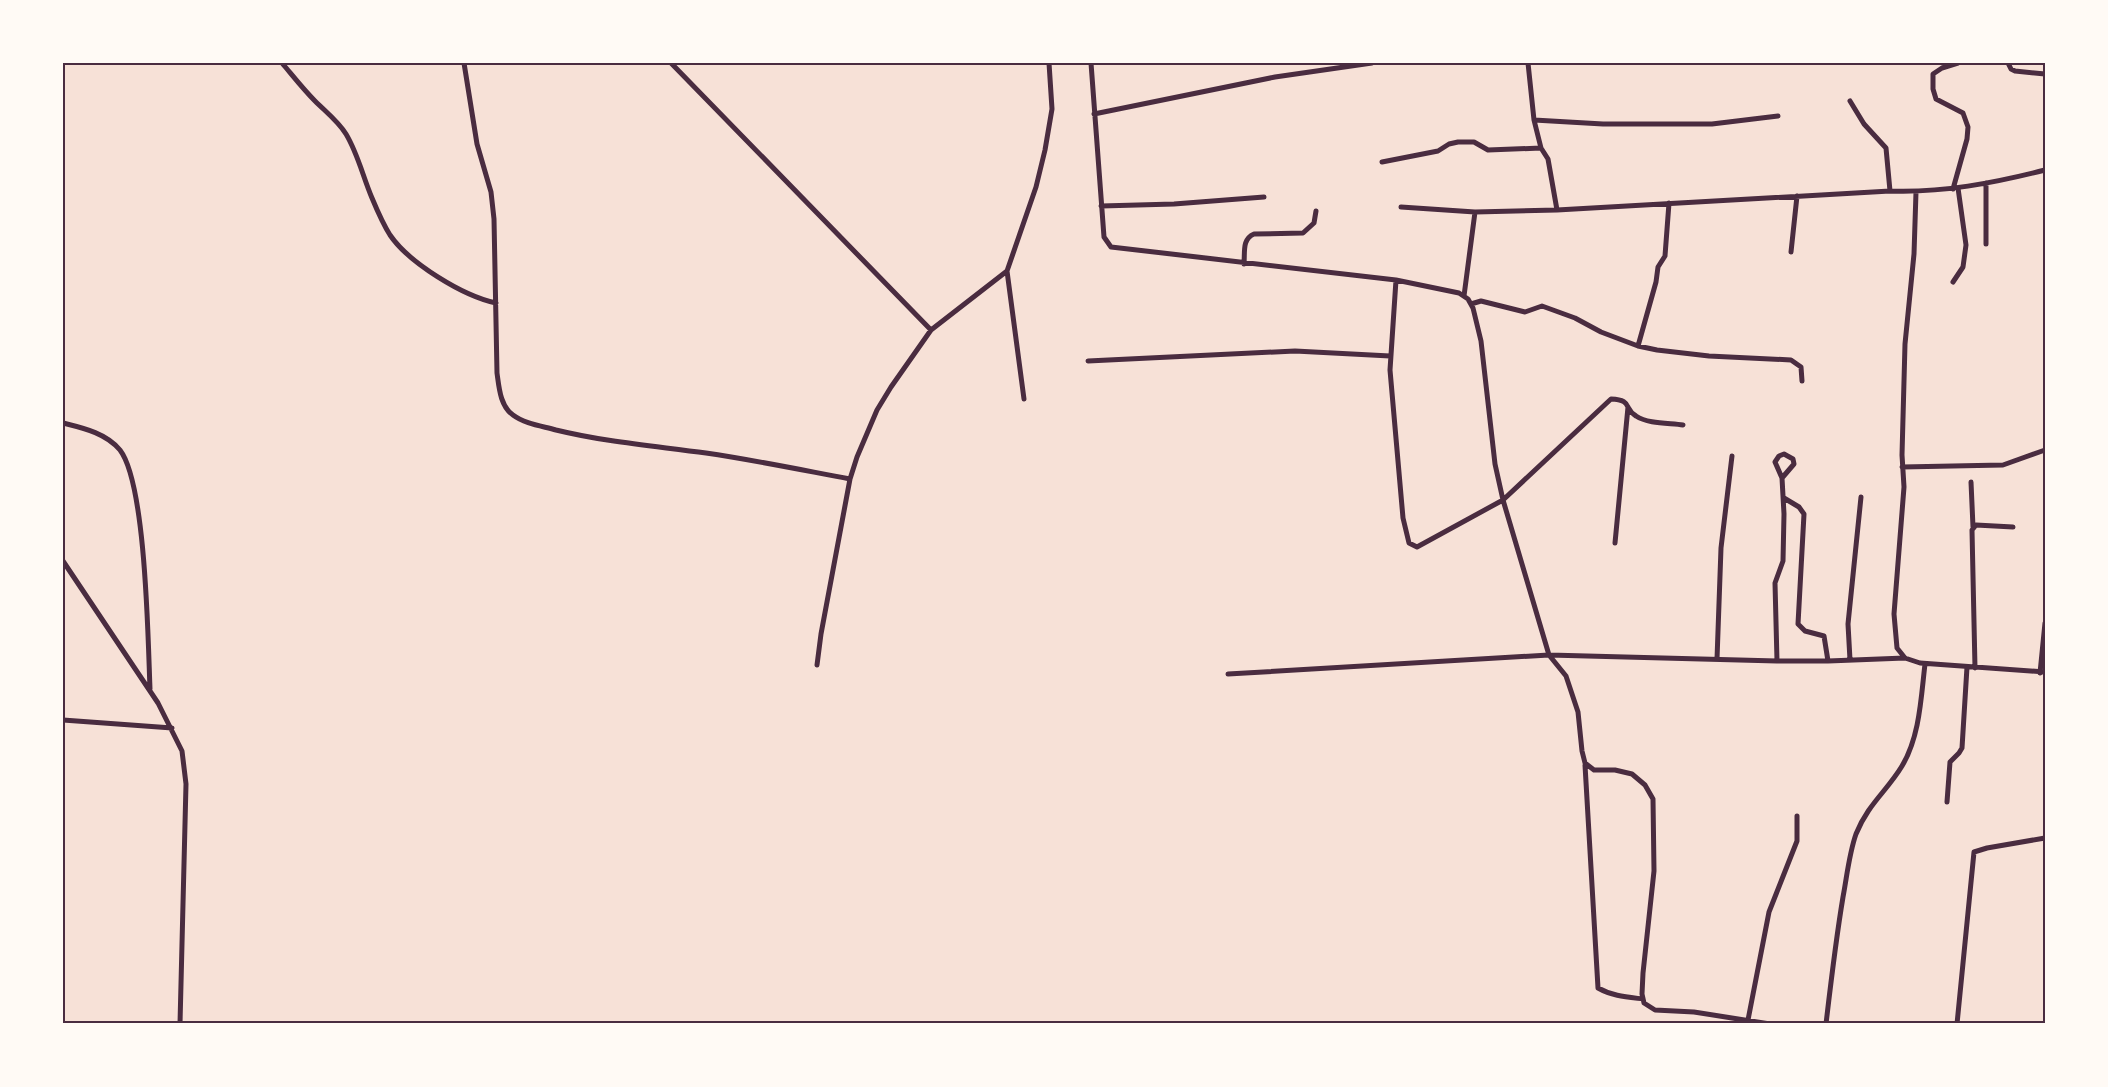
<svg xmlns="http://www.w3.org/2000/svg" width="2108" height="1087" viewBox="0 0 2108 1087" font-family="Lato,sans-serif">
<rect width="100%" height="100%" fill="#f7e1d7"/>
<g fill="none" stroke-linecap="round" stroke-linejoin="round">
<path stroke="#4a2c40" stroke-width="5" d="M 282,63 C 293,76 303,89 315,101 C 326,112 338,121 346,134 C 358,154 363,177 372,198 C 377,210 383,224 390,235 C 409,263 463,296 496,303
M 464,63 L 477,144 L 491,192 L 494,219 L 497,373 C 499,387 500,406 513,415 C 525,424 542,426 556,430 C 605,442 655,446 706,453 C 754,460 802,470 850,479
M 671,63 L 931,330
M 1091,63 L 1104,237 L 1111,247 L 1396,280 L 1459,293 L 1468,299 L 1473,308 L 1481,341 L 1495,464 L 1503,500 L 1549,655 L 1566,676 L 1578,712 L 1582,751 L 1585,763 L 1594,770 L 1615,770 L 1632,774 L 1645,785 L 1653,799 L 1654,871 L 1643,973 L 1642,994 L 1644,1003 L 1655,1010 L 1694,1012 L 1770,1024
M 1528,63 L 1534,120 L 1541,148 L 1548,159 L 1557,210
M 2008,63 L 2011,69 L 2015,71 L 2045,74
M 1850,101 L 1864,124 L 1886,148 L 1890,191
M 1094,114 L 1275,77 L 1372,63
M 1534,120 L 1603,124 L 1712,124 L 1778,116
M 1382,162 L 1438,151 L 1449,144 L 1458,142 L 1474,142 L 1488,150 L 1541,148
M 1953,189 L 1967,139 L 1968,127 L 1963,113 L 1936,99 L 1933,89 L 1933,74 L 1942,68 L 1958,63
M 1916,192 L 1914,254 L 1905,344 L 1902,455 L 1904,487 L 1894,614 L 1897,648 L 1905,658 L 1920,663 L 2045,672
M 1101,206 L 1174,204 L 1264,197
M 1401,207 L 1475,212
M 1986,244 L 1986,183
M 1791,252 L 1797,196
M 1244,264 C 1245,252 1242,239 1254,234 L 1303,233 L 1314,223 L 1316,211
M 1396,280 L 1390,370 L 1403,518 L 1409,543 L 1417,547 L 1503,500 L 1611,399 C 1633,400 1623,408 1636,416 C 1648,424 1669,423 1683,425
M 1953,282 L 1963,267 L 1966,245 L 1958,188
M 1464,296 L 1475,212 L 1557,210 L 1890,191 C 1942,193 1994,183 2045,170
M 1471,304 L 1481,301 L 1525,312 L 1542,306 L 1575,318 L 1601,332 L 1638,346 L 1657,350 L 1709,356 L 1791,360 L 1801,367 L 1802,381
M 1638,346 L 1656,282 L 1658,267 L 1665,256 L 1669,203
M 1088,361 L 1295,351 L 1390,356
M 1024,399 L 1007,271 L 1036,187 L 1045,150 L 1052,109 L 1049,63
M 63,423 C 83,428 106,433 120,450 C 146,484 148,641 150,689
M 1902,467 L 2003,465 L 2045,450
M 1971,482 L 1973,527
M 1784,498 L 1799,507 L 1804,514 L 1798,624 L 1805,631 L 1824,636 L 1828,661
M 1615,543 L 1628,407
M 63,561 L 158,703 L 182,751 L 186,784 L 180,1024
M 1717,659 L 1721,548 L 1732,456
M 1850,660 L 1848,624 L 1861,497
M 1777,661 L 1775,583 L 1783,561 L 1784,514 L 1782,478 L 1775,462 L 1779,456 L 1784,454 L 1793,459 L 1794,464 L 1782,478
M 817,665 L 821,634 L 850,479 L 857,457 L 877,410 L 891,387 L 931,330 L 1007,271
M 1975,668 L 1972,530 L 1976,525 L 2013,527
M 2040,673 L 2045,623
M 1228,674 L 1549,655 L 1777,661 L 1828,661 L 1905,658
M 63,720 L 172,728
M 1585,765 L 1598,988 C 1612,996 1627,997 1643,999
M 1947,802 L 1950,762 L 1959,753 L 1962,748 L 1967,667
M 1748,1020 L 1769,912 L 1797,841 L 1797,816
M 1826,1024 C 1831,981 1836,939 1843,897 C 1847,876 1849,854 1856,834 C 1868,804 1887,791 1902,766 C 1920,736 1921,697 1925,664
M 1957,1024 L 1974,852 L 1987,848 L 2045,838"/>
</g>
<rect width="2108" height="1087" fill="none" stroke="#fffaf5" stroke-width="129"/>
<rect x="64" y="64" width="1980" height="958" fill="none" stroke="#4a2c40" stroke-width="2"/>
</svg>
